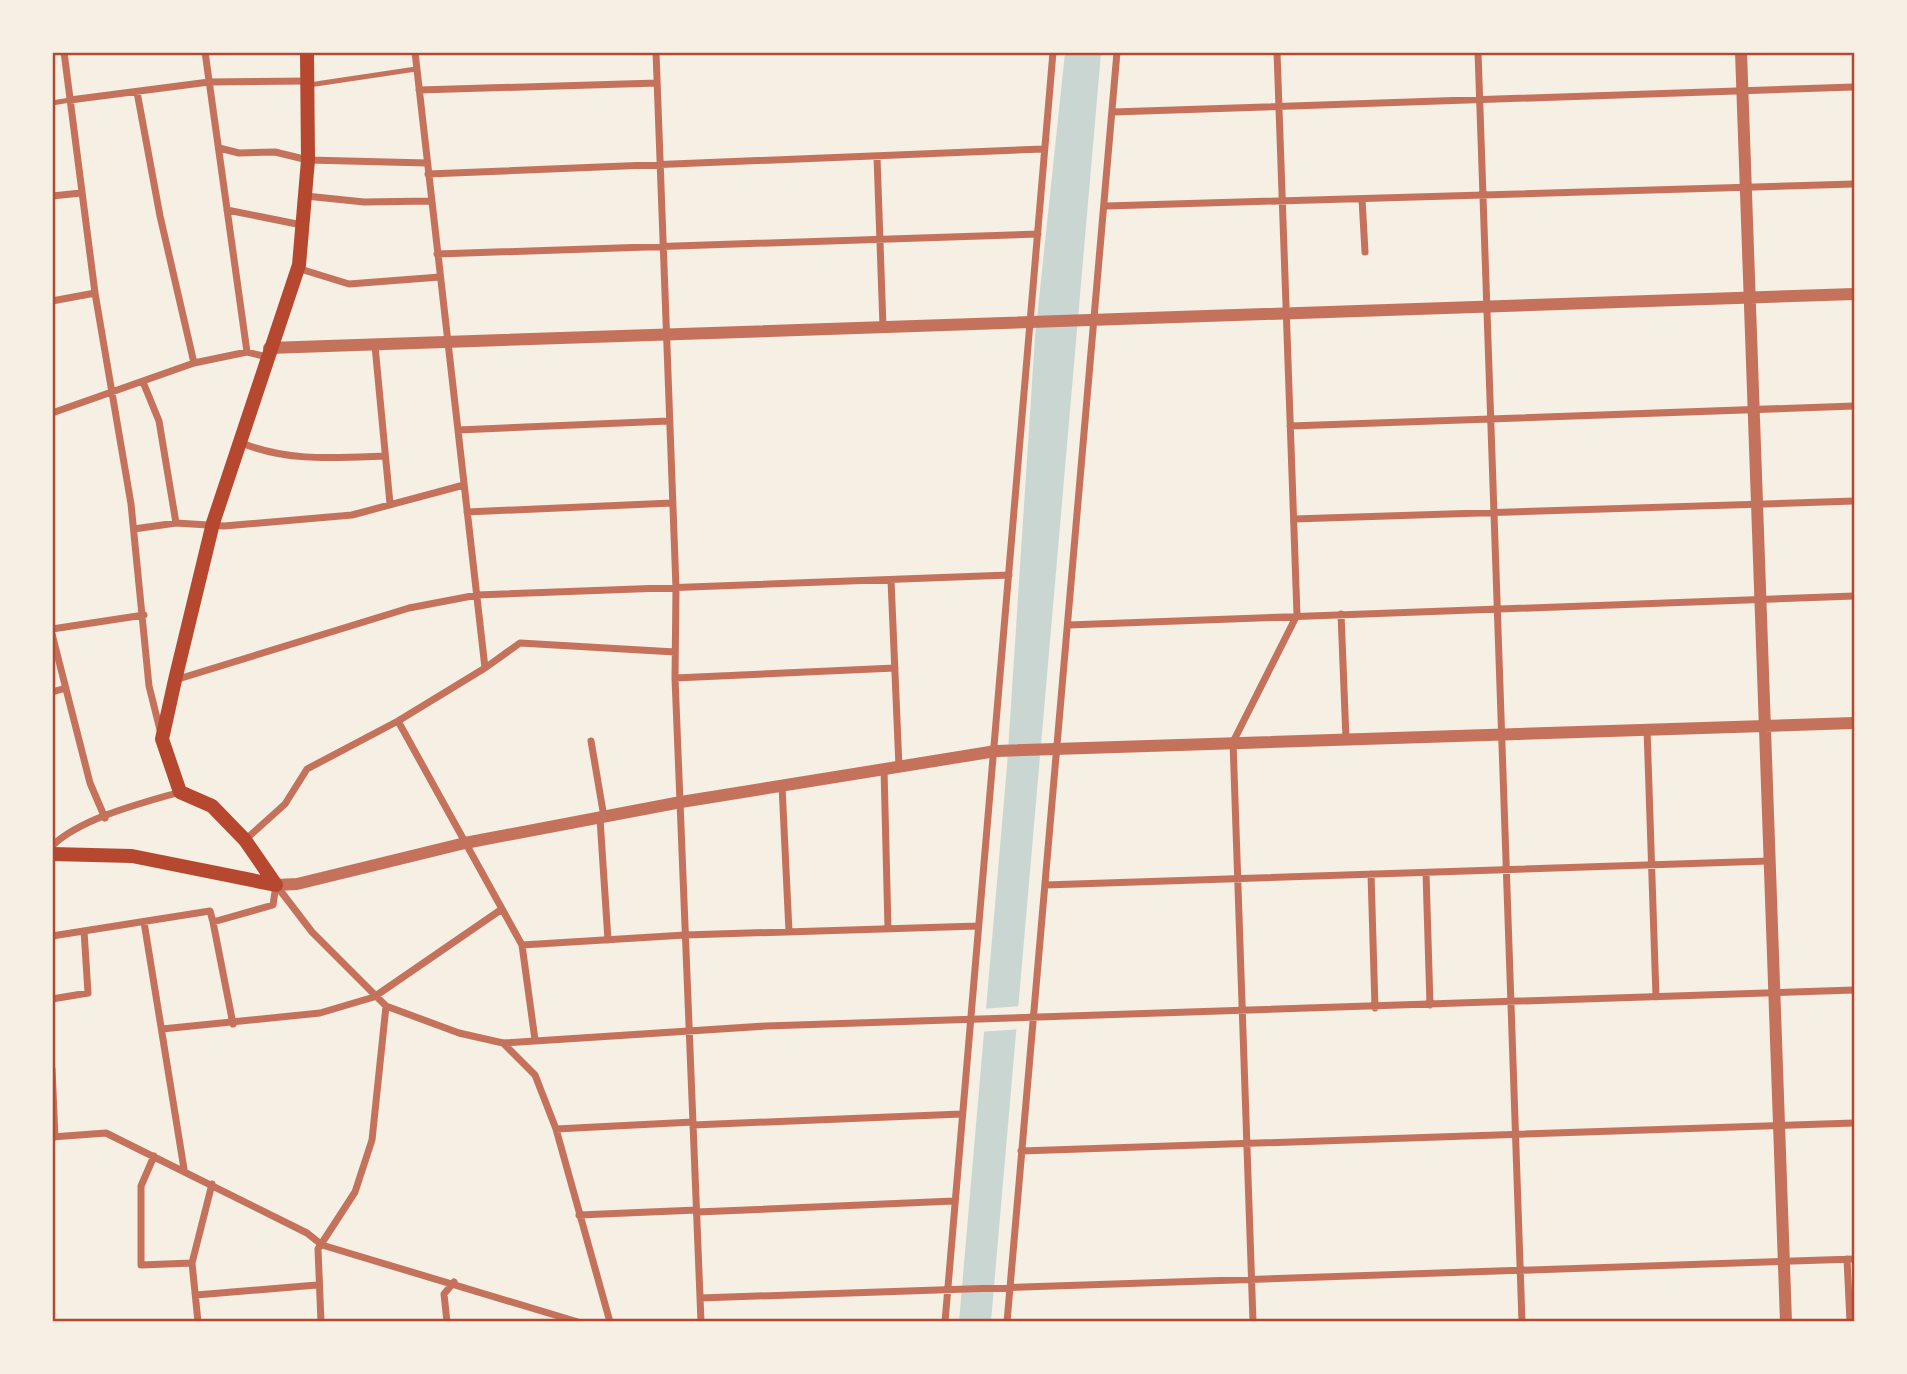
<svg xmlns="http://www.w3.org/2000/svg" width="1907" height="1374" viewBox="0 0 1907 1374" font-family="'PT Sans',sans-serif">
<rect width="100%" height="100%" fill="#f6efe4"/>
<path fill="#c9d6d2" d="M 1065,53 L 1101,53 L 991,1321 L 959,1322 L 1007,766 L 1035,337 Z"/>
<path fill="#f6efe4" d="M 1022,1006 L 1020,1029 L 979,1032 L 982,1009 Z"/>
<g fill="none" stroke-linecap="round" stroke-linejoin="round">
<path stroke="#c5725c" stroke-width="5" d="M 309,85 L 416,69
M 52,103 L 70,100"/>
<path stroke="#c5725c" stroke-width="7" d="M 64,52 L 95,293 L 131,504 L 149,686 L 160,730
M 205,52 L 247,352
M 656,52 L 676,588 L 675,678 L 701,1322
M 1478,52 L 1522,1322
M 419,90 L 657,83
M 137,92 L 160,216 L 194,363
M 70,100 L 209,82 L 308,81
M 1113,112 L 1854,87
M 219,148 L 239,153 L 275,152 L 308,160 L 427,163
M 877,157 L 883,327
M 428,174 L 1043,149
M 52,196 L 81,193
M 306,196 L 364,202 L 431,201
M 1362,199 L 1365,252
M 1106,206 L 1854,184
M 227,210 L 302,225
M 437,254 L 1038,234
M 297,268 L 349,284 L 440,277
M 52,301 L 95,293
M 375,346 L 390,504
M 143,382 L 159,421 L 176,523
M 52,413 L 194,363 L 247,352 L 267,357
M 1290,426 L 1854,406
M 458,430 L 668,421
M 239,442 C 287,462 334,458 385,456
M 467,512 L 672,503
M 1294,519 L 1854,501
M 134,529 L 176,523 L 224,526 L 352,515 L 464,485
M 891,580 L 899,767
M 1341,614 L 1346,739
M 1068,625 L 1854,596
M 52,629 L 144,615
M 52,634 L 90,783 L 105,818
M 485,668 L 520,643 L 675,652
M 675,678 L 895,668
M 175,680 L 409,608 L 477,595 L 1009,575
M 52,692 L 66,688
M 398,721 L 522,945 L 535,1040
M 1647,729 L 1656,997
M 591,741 L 604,817
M 884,769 L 888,929
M 782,786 L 789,932
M 600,819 L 608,940
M 245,840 L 285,804 L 307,769 L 398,721 L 485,668 L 415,52
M 52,846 C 81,818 142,803 180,792
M 1426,873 L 1430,1005
M 1371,874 L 1375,1008
M 276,885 L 312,932 L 386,1006 L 459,1033 L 503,1043 L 766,1026 L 1854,990
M 1045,885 L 1768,861
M 144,922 L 184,1169
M 213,922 L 233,1024
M 52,936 L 210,911 L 213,922 L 273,905 L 276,885
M 522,945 L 685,935 L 978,926
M 52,999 L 88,993 L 84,931
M 162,1029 L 320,1013 L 374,997 L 502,909
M 503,1043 L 535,1075 L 556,1129 L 610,1322
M 52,1069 L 55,1137
M 693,1125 L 961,1114
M 556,1129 L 693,1122
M 52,1137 L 106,1133 L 307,1233 L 322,1245 L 578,1322
M 1021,1151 L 1854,1123
M 154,1156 L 141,1186 L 141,1265 L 192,1263 L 198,1322
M 697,1212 L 954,1201
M 579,1215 L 697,1210
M 1847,1259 L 1850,1322
M 192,1263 L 212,1184
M 196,1295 L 317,1285
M 700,1298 L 1854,1259
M 321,1322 L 318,1249 L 355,1192 L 372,1140 L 386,1006
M 447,1322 L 444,1294 L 454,1282
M 945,1322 L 1053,52
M 1007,1322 L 1117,52
M 1253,1322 L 1233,742 L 1297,615 L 1277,52"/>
<path stroke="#c5725c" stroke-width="12" d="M 1741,52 L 1786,1322
M 269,348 L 1854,294
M 276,885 L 297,884 L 465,843 L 681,802 L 996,751 L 1854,723"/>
<path stroke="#b5482f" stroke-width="14" d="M 52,854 L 132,856 L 276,885
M 276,885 L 245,840 L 212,806 L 180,792 L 162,739 L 175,680 L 213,523 L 299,265 L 308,160 L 307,52"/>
</g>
<rect width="1907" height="1374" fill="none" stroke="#f6efe4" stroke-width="108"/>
<rect x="54" y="54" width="1799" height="1266" fill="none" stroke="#b5482f" stroke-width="2.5"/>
</svg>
